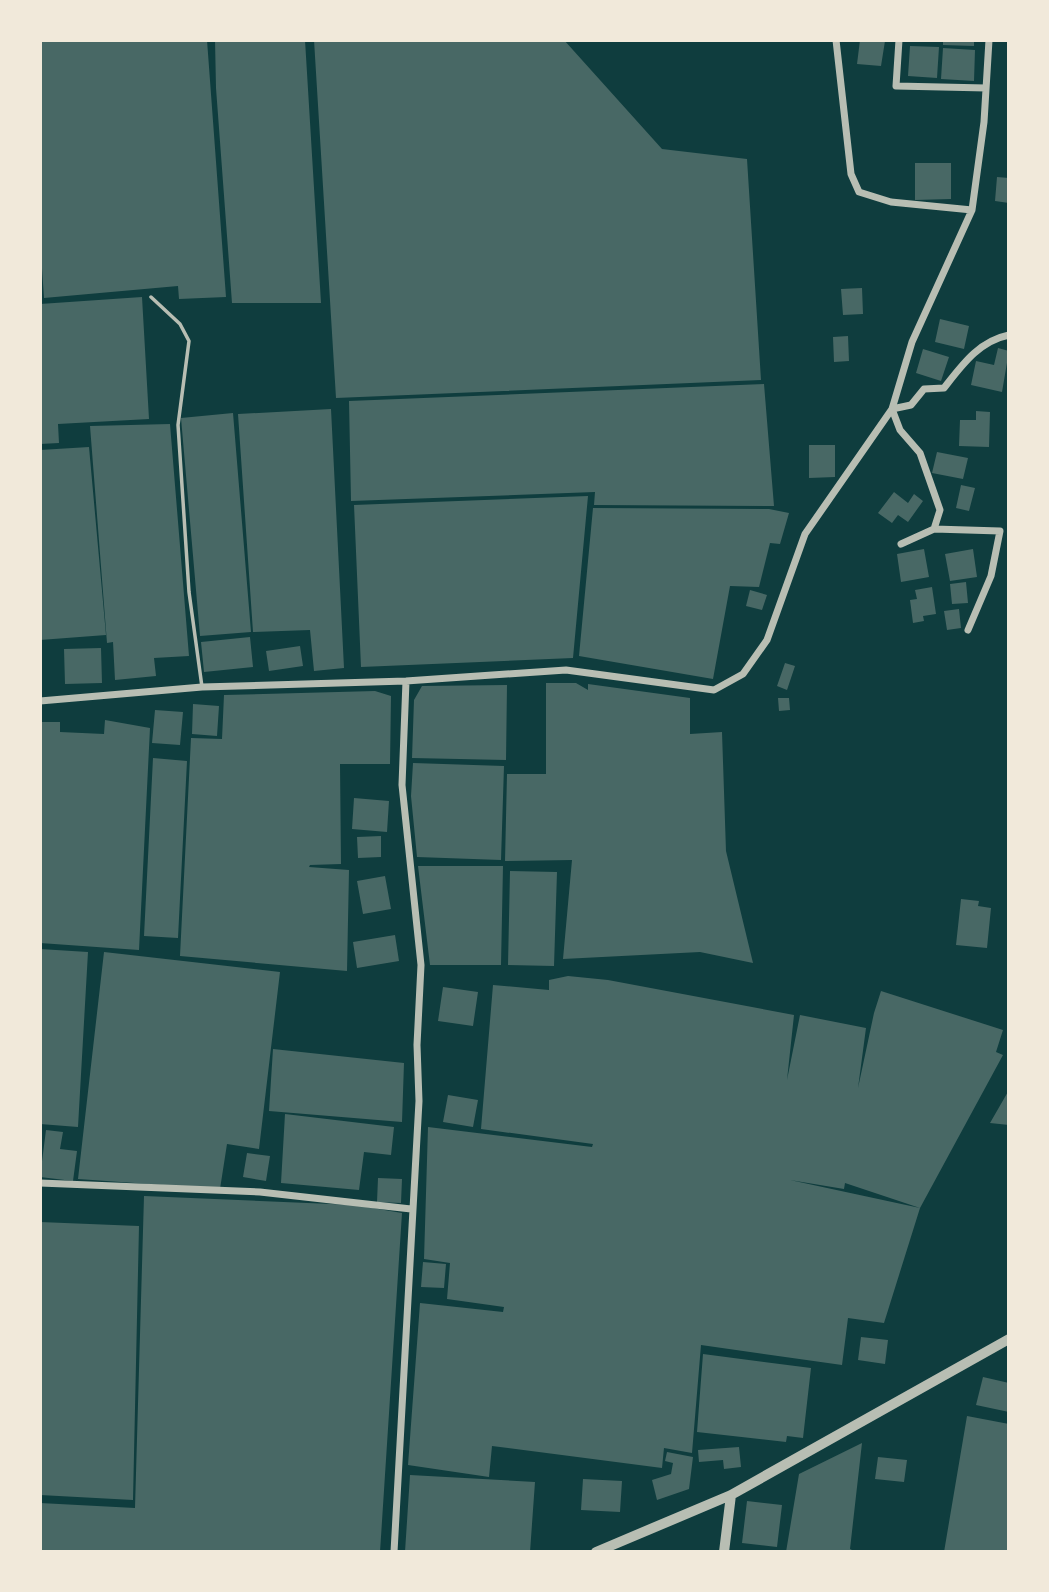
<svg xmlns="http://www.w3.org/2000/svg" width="1049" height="1592" viewBox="0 0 1049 1592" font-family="'Alegreya Sans',sans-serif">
<rect width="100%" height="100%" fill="#0f3d3e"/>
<path fill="#486865" d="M 40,40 L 207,40 L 226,297 L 179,299 L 178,286 L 44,298 L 40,239 Z
M 215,40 L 305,40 L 321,303 L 232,303 L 216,88 Z
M 314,40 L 564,40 L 662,149 L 747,159 L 761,380 L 336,398 Z
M 860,40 L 885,41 L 881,66 L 857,64 Z
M 943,40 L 974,40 L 974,46 L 943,45 Z
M 910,46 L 939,47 L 937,78 L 908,76 Z
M 943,48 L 975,50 L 974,81 L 941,79 Z
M 915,163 L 951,163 L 951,199 L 915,200 Z
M 997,177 L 1009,178 L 1009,203 L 995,201 Z
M 862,288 L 863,314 L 843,315 L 841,289 Z
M 142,297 L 149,419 L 58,424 L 59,443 L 40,444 L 40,304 Z
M 940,319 L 969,326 L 964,349 L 935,342 Z
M 848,336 L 849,361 L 834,362 L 833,337 Z
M 998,348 L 1009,351 L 1002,392 L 971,385 L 976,361 L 994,365 Z
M 923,349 L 949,357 L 941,381 L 916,373 Z
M 764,384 L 774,506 L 594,505 L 595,492 L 351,501 L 349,401 Z
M 331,409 L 344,668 L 314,671 L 310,630 L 253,632 L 238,414 Z
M 976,411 L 990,412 L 989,447 L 959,446 L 960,420 L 976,420 Z
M 233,413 L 251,632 L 200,636 L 181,418 Z
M 170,424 L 189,656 L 154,658 L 156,676 L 115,680 L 113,642 L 107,643 L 90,426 Z
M 809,445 L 835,445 L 835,477 L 809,478 Z
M 89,447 L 106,635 L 40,640 L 40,450 Z
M 937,452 L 968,458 L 963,479 L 932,473 Z
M 961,485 L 975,488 L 969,511 L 956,508 Z
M 894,492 L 908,503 L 914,494 L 923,501 L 908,522 L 898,515 L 892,523 L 878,513 Z
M 588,496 L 573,658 L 361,667 L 354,505 Z
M 593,508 L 769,509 L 789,513 L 780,544 L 770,543 L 759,587 L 730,586 L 713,679 L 579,656 Z
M 924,549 L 929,577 L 901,582 L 897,554 Z
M 973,549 L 977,577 L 950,581 L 945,554 Z
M 966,582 L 968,603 L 952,604 L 950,584 Z
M 932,587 L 936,614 L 923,616 L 924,621 L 913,623 L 910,600 L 917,599 L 915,590 Z
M 750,590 L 767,595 L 762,610 L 746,606 Z
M 959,609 L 961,628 L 947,630 L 944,611 Z
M 250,637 L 253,667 L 204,672 L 201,642 Z
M 300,646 L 303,666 L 269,671 L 266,651 Z
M 101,648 L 102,683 L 65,684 L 64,649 Z
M 785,663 L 795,666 L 787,690 L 777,686 Z
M 546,683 L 576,683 L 588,690 L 588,684 L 690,698 L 690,734 L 722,732 L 726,851 L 753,963 L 700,952 L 563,959 L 572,860 L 505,861 L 507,774 L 546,774 Z
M 507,685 L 506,760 L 412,758 L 414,700 L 422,686 Z
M 375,691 L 391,696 L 390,764 L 340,764 L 341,864 L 310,865 L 309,867 L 349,870 L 347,971 L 180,956 L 191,738 L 222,739 L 224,695 Z
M 778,698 L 789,698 L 790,710 L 779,711 Z
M 193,704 L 219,706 L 217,736 L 192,734 Z
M 155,710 L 183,712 L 180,745 L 152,743 Z
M 105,720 L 150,728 L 139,950 L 40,943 L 40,722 L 60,722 L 60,732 L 104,734 Z
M 153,758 L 187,761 L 178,938 L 144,936 Z
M 413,763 L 504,766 L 501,860 L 417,857 L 411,796 Z
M 354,798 L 389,801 L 387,832 L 352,829 Z
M 381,836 L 381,857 L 358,858 L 357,837 Z
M 418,866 L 503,866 L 501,965 L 430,965 Z
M 510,871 L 557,872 L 554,966 L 508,965 Z
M 385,876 L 391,909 L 363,914 L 357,881 Z
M 961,899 L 979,901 L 978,906 L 991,908 L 987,948 L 956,945 Z
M 395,935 L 399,961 L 357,968 L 353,942 Z
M 40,949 L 88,952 L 78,1127 L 40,1124 Z
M 104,952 L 280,972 L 259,1149 L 227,1144 L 220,1189 L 78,1179 Z
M 568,976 L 608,980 L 794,1015 L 787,1080 L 800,1015 L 866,1028 L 858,1088 L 874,1013 L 881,991 L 1003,1030 L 996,1052 L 1003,1055 L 920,1208 L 845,1183 L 844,1189 L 790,1180 L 920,1208 L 884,1323 L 848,1318 L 842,1365 L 701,1345 L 692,1453 L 664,1448 L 662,1468 L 492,1446 L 489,1477 L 408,1465 L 420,1303 L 503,1312 L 504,1307 L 447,1299 L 450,1263 L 424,1259 L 428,1127 L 592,1147 L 593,1144 L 481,1129 L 493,985 L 549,990 L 549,980 Z
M 443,987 L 478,992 L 473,1026 L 438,1021 Z
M 273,1049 L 404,1063 L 402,1122 L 269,1111 Z
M 1009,1090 L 1009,1125 L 990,1123 Z
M 448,1095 L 478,1100 L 473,1127 L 443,1122 Z
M 285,1114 L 394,1127 L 391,1155 L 364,1152 L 359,1190 L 281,1183 Z
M 46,1130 L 63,1132 L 60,1149 L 77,1151 L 73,1181 L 40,1177 Z
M 247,1153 L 270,1156 L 266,1181 L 243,1177 Z
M 378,1178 L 402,1179 L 401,1203 L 377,1202 Z
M 144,1196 L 355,1205 L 402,1213 L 380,1552 L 40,1552 L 40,1503 L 135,1508 Z
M 40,1222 L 139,1226 L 133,1500 L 40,1495 Z
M 423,1262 L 446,1264 L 444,1288 L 421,1287 Z
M 861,1337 L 888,1340 L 885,1364 L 858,1360 Z
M 703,1354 L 811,1368 L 803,1438 L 787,1436 L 786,1442 L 697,1432 Z
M 983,1377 L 1009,1383 L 1009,1412 L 976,1405 Z
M 967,1416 L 1009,1424 L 1009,1552 L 944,1552 Z
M 862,1443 L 850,1549 L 856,1552 L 786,1552 L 799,1474 Z
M 739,1447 L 741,1467 L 724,1469 L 723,1460 L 699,1462 L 698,1450 Z
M 667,1452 L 693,1457 L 689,1489 L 657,1500 L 652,1480 L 671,1474 L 673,1463 L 665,1461 Z
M 878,1457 L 907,1460 L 904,1482 L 875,1479 Z
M 410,1475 L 535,1482 L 530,1552 L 405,1552 Z
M 583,1479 L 622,1481 L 620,1512 L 581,1510 Z
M 747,1501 L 782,1505 L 777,1547 L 742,1543 Z"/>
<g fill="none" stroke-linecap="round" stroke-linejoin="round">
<path stroke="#b8beb3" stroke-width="3.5" d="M 151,297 L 180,324 L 189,341 L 178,425 L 189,592 L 202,687"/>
<path stroke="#b8beb3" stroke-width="7" d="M 836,40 L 851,174 L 859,192 L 891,202 L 972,210
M 899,40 L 896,86 L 986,88
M 934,529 L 1000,531 L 991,576 L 968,630
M 901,544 L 934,529 L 940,510 L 920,453 L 900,430 L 892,409 L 911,405 L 924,389 L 944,388 C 962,365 979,341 1009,335
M 40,701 L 202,687 L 406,681 L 566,670 L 714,690 L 743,674 L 767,640 L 805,534 L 892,409 L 912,342 L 972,210 L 984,122 L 989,40
M 40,1183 L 260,1192 L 411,1209
M 394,1552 L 419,1101 L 417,1045 L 421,965 L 402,785 L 406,681"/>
<path stroke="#b8beb3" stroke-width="10" d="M 596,1552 L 731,1495 L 1009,1339
M 724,1552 L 731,1495"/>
</g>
<rect width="1049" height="1592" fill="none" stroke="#f1e9da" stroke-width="84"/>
</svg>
